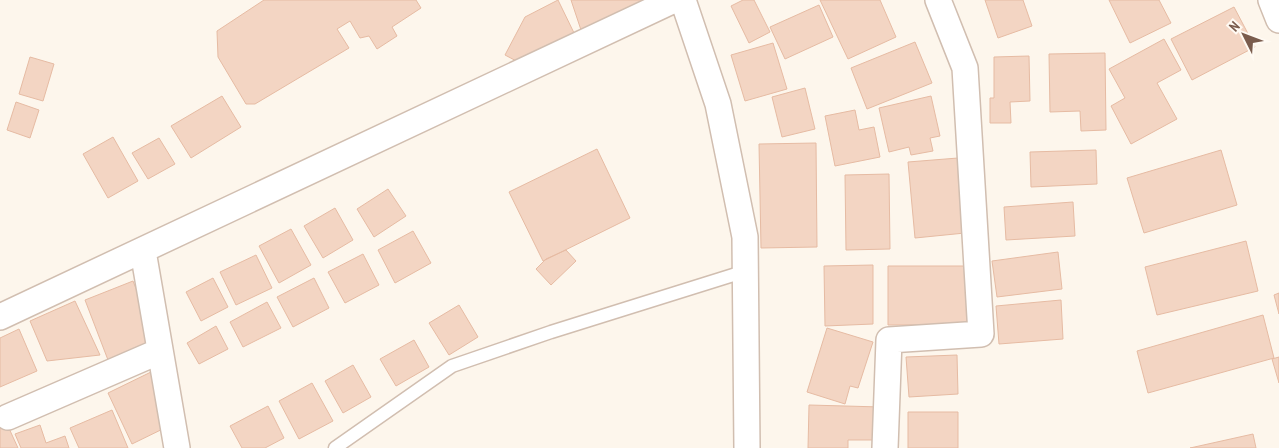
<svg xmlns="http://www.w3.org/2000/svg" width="1279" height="448" viewBox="0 0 1279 448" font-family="'PT Sans Narrow',sans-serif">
<rect width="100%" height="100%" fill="#fdf6ec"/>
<path fill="#f3d5c3" stroke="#e6bba3" d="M 264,0 L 416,0 L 421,8 L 392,27 L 397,36 L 377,49 L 369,36 L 360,38 L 350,21 L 337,29 L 349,48 L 255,104 L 246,104 L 218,57 L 217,31 Z
M 558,0 L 576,37 L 522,64 L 505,55 L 525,17 Z
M 571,0 L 643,0 L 582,33 Z
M 743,0 L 754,0 L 770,32 L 749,43 L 731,6 Z
M 820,0 L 880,0 L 896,37 L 848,59 Z
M 985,0 L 1023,0 L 1032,26 L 998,38 Z
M 1109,0 L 1159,0 L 1171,23 L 1130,43 Z
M 819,5 L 833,37 L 785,59 L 770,27 Z
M 1234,7 L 1255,47 L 1192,80 L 1171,39 Z
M 1164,39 L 1181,70 L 1157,83 L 1177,119 L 1131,144 L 1111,106 L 1125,98 L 1109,69 Z
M 915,42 L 932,83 L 867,109 L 851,68 Z
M 773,43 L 787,89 L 745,101 L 731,55 Z
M 1105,53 L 1106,130 L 1081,131 L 1080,111 L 1050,112 L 1049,54 Z
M 1029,56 L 1030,101 L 1010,102 L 1011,123 L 990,123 L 990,98 L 994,98 L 994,57 Z
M 30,57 L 54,64 L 43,101 L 19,94 Z
M 805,88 L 815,129 L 782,137 L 772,97 Z
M 222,96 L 241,127 L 191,158 L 171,126 Z
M 931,96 L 940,136 L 930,138 L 933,151 L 911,155 L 909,147 L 889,152 L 879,108 Z
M 16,102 L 39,110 L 30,138 L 7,130 Z
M 855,110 L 859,130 L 874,127 L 880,157 L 835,166 L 825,116 Z
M 113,137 L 138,181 L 108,198 L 83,154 Z
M 159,138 L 175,164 L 148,179 L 132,153 Z
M 816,143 L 817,247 L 761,248 L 759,144 Z
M 597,149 L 630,218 L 543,261 L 509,192 Z
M 1096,150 L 1097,184 L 1031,187 L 1030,152 Z
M 1221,150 L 1237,205 L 1144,233 L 1127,178 Z
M 958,158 L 965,233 L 915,238 L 908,162 Z
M 889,174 L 890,249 L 846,250 L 845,175 Z
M 388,189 L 406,216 L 374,237 L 357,209 Z
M 1073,202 L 1075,236 L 1006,240 L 1004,207 Z
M 335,208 L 353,240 L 323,258 L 304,226 Z
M 291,229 L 311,265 L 279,283 L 259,246 Z
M 413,231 L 431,263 L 395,283 L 378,250 Z
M 1246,241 L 1258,291 L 1157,315 L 1145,267 Z
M 566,250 L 576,261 L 551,285 L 536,269 L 546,259 Z
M 1058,252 L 1062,289 L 997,297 L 992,261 Z
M 363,254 L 379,285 L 345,303 L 328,272 Z
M 256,255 L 272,288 L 236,305 L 220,272 Z
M 873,265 L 873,324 L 825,326 L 824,266 Z
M 888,266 L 971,266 L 971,325 L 888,325 Z
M 213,278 L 228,307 L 201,321 L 186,292 Z
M 314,278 L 329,308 L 293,327 L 277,297 Z
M 133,281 L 157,342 L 108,360 L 85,300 Z
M 1279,293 L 1279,314 L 1274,295 Z
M 1061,300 L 1063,339 L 999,344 L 996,306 Z
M 75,301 L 100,355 L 47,361 L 30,321 Z
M 267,302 L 281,328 L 243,347 L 230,322 Z
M 459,305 L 478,337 L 449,355 L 429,323 Z
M 1263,315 L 1274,358 L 1148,393 L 1137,351 Z
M 216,326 L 228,349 L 199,364 L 187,343 Z
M 827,328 L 873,342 L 858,388 L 850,386 L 845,404 L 807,392 Z
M 19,329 L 37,371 L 0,387 L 0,338 Z
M 414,340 L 429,367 L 396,386 L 380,359 Z
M 957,355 L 958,394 L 909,397 L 906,357 Z
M 1279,357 L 1279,383 L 1272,359 Z
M 353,365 L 371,397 L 343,413 L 325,381 Z
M 151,372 L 175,423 L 132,444 L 108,393 Z
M 312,383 L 333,421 L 299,439 L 279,401 Z
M 809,405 L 881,407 L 880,440 L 848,440 L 848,448 L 808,448 Z
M 268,406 L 284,438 L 265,448 L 242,448 L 230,426 Z
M 112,410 L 128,448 L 79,448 L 70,428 Z
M 908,412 L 958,412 L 958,448 L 908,448 Z
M 7,424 L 18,448 L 0,448 L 0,428 Z
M 40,425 L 46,443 L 65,436 L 69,448 L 21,448 L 15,434 Z
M 1253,434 L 1256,448 L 1190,448 Z"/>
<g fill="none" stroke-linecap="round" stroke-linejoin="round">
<defs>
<path id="service" d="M 335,448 L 452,366 L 551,332 L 746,271"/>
<path id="minor" d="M 683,0 L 718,104 L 745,237 L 747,448
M 1271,0 L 1279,20
M 143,251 L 177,448
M 0,317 L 674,0
M 8,417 L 160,351
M 885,448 L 889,340 L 981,334 L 965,68 L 938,0"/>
</defs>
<use href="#service" stroke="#d1beb0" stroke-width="15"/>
<use href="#minor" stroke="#d1beb0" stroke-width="28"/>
<use href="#service" stroke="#fff" stroke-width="12"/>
<use href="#minor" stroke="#fff" stroke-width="25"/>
</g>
<g transform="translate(1244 35) rotate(312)" stroke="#fffaf3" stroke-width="4" paint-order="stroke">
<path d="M0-4L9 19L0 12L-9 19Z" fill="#7a5c4d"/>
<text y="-8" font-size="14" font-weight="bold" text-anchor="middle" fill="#7a5c4d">N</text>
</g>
</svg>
